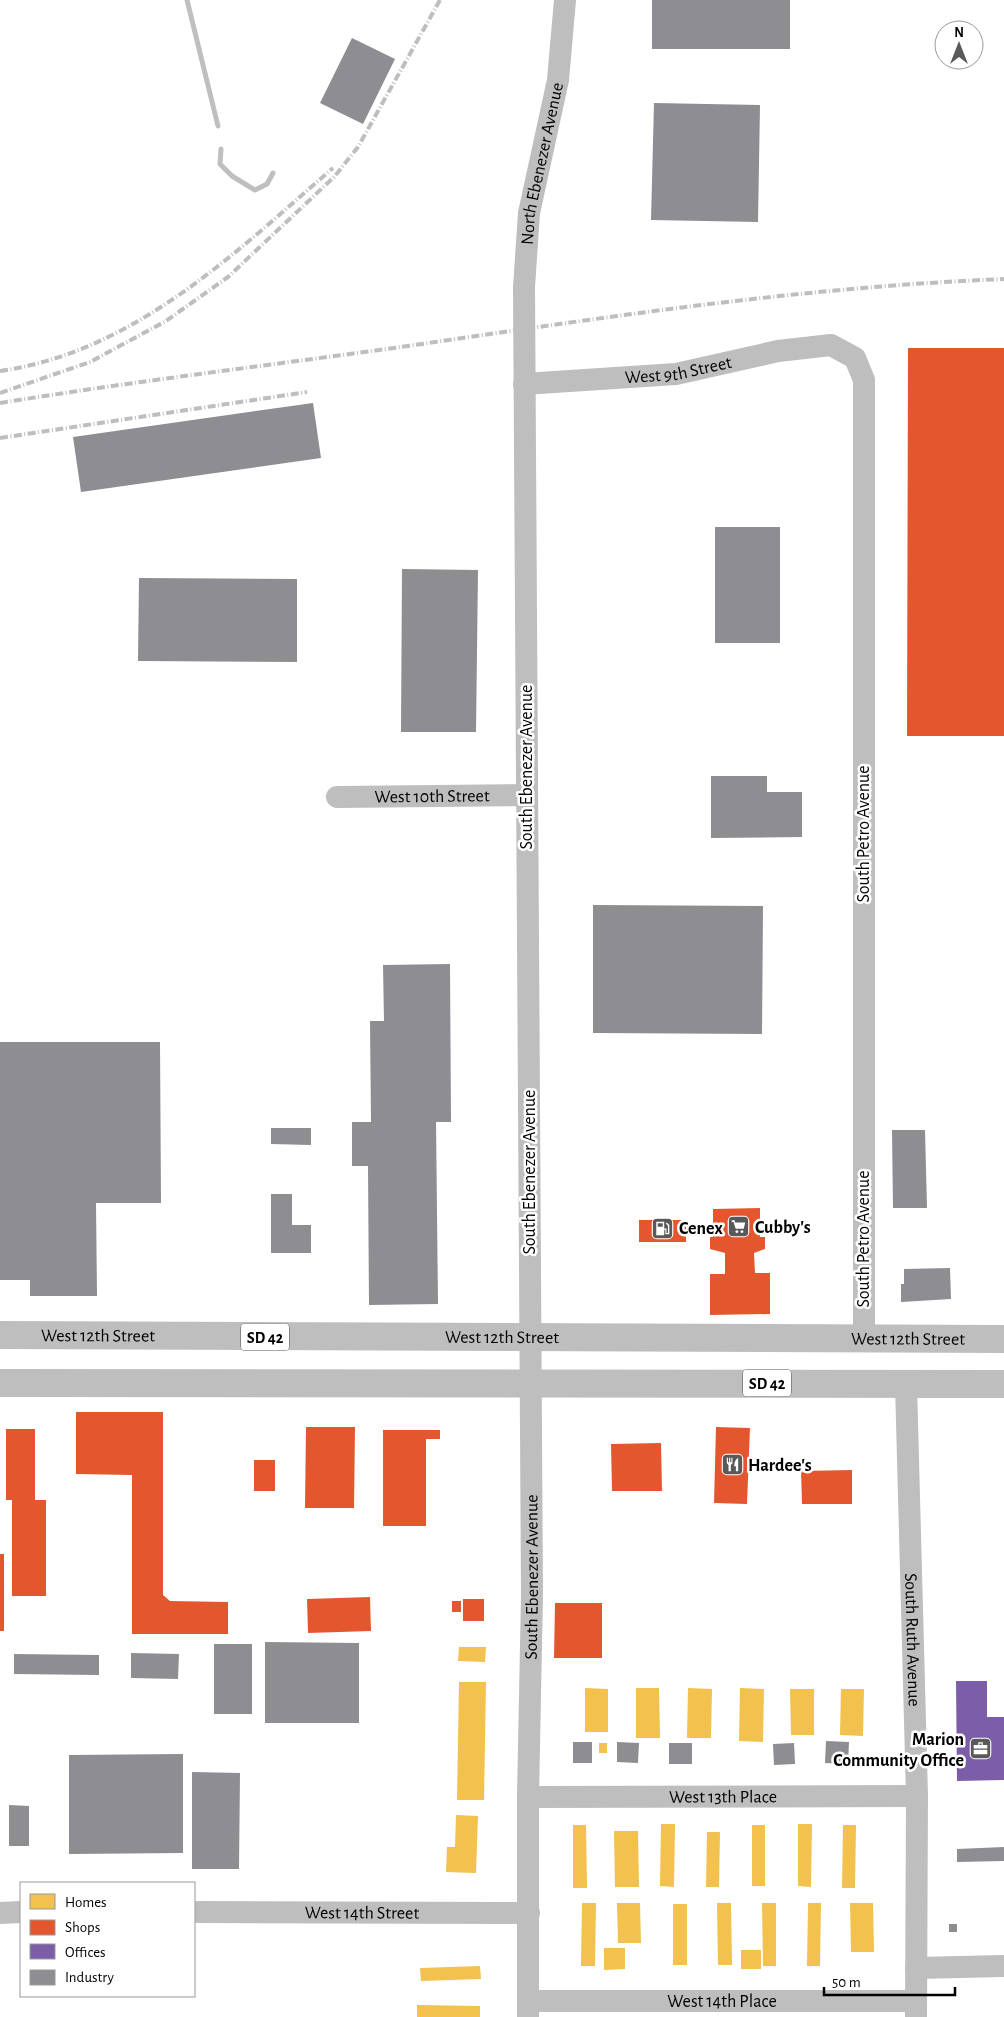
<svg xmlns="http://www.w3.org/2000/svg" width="1004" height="2017" viewBox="0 0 1004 2017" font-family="'Alegreya Sans',sans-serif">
<rect width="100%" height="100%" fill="#fff"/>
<path fill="#f2c14e" d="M 459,1647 L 486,1647 L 485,1662 L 458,1661 Z
M 459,1682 L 486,1682 L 484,1800 L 457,1800 Z
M 585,1688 L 608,1689 L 608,1732 L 585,1732 Z
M 636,1688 L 659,1688 L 660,1738 L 636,1738 Z
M 688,1688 L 712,1689 L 711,1738 L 687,1738 Z
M 740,1688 L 764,1689 L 763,1742 L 739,1741 Z
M 790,1689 L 814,1689 L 814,1735 L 791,1735 Z
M 841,1689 L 864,1689 L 863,1736 L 840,1735 Z
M 599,1743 L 607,1743 L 607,1753 L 599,1753 Z
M 456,1815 L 478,1816 L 476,1873 L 446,1872 L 447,1847 L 455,1847 Z
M 661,1824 L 675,1824 L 674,1887 L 660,1886 Z
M 798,1824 L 812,1824 L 811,1887 L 798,1886 Z
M 573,1825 L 586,1825 L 587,1888 L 573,1888 Z
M 752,1825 L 765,1825 L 765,1886 L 752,1886 Z
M 843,1825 L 856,1825 L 855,1888 L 842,1888 Z
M 614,1831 L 638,1831 L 639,1887 L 615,1887 Z
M 707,1832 L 720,1832 L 719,1887 L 706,1887 Z
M 582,1903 L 596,1903 L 595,1966 L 581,1966 Z
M 617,1903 L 640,1903 L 641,1943 L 618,1943 Z
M 717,1903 L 731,1903 L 732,1965 L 718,1965 Z
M 762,1903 L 776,1903 L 776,1966 L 763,1966 Z
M 808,1903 L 821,1903 L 820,1966 L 807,1966 Z
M 850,1903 L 873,1903 L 874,1952 L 851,1952 Z
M 673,1904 L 687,1904 L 687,1965 L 673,1965 Z
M 604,1948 L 625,1948 L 625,1969 L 604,1970 Z
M 741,1950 L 761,1950 L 761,1969 L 741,1969 Z
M 480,1966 L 481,1979 L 421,1981 L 420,1968 Z
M 417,2005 L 480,2006 L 480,2017 L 417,2017 Z"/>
<path fill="#e4572e" d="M 908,348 L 1004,348 L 1004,736 L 907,736 Z
M 760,1208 L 760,1237 L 765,1237 L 765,1249 L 754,1253 L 755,1273 L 770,1273 L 770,1314 L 710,1315 L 710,1274 L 725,1274 L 725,1253 L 710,1249 L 710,1237 L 713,1237 L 713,1209 Z
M 639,1220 L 686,1220 L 686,1242 L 639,1242 Z
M 76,1412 L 163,1412 L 163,1595 L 170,1601 L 228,1602 L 228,1634 L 132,1634 L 132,1475 L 76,1474 Z
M 306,1427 L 355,1427 L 354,1508 L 305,1508 Z
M 716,1427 L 750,1428 L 747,1504 L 714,1503 Z
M 6,1429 L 35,1429 L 35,1500 L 46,1500 L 46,1596 L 12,1596 L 12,1500 L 6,1500 Z
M 383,1430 L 440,1430 L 440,1439 L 426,1439 L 426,1526 L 383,1526 Z
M 661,1443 L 662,1491 L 612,1491 L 611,1444 Z
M 254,1460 L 275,1460 L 275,1491 L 254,1491 Z
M 852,1470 L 852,1504 L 802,1504 L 801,1471 Z
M 0,1554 L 4,1554 L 4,1631 L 0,1631 Z
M 370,1597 L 371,1631 L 308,1633 L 307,1599 Z
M 463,1599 L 484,1599 L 484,1621 L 463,1621 Z
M 452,1601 L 461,1601 L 461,1612 L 452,1612 Z
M 555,1603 L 602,1603 L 602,1658 L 554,1658 Z"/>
<path fill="#7b5ea7" d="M 956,1681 L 987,1681 L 987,1717 L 1004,1717 L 1004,1780 L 957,1781 Z"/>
<path fill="#8d8d92" d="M 652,0 L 790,0 L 790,49 L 652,49 Z
M 352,38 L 395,59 L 363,124 L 320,103 Z
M 654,103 L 760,105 L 758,222 L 651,220 Z
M 313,403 L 321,458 L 81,492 L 73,437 Z
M 715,527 L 780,527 L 780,643 L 715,643 Z
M 402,569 L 478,570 L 476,732 L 401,732 Z
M 139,578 L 297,579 L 297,662 L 138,661 Z
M 711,776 L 767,776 L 767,792 L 802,792 L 802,837 L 711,838 Z
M 593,905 L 763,906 L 762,1034 L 593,1033 Z
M 450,964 L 451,1122 L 436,1122 L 438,1304 L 369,1305 L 368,1166 L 352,1166 L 352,1122 L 371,1122 L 370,1021 L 384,1021 L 383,965 Z
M 0,1042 L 160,1042 L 161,1203 L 96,1203 L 97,1296 L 30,1296 L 30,1280 L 0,1280 Z
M 271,1128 L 311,1128 L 311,1145 L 271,1144 Z
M 892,1130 L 925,1130 L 927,1208 L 893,1208 Z
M 271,1194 L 292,1194 L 292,1225 L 311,1225 L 311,1253 L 271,1253 Z
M 950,1268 L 951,1299 L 901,1302 L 901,1284 L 904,1284 L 904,1269 Z
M 265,1642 L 359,1643 L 359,1723 L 265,1723 Z
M 214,1644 L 252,1644 L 252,1714 L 214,1714 Z
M 131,1653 L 179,1654 L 178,1679 L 131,1678 Z
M 14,1654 L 99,1655 L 99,1675 L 14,1674 Z
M 826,1741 L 849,1742 L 848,1764 L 825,1763 Z
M 573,1742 L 592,1742 L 592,1763 L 573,1763 Z
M 617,1742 L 639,1743 L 638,1763 L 617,1762 Z
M 669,1743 L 692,1743 L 692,1764 L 669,1764 Z
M 794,1743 L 795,1764 L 774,1765 L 773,1744 Z
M 183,1754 L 183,1853 L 69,1854 L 69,1755 Z
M 192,1772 L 240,1773 L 239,1869 L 192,1869 Z
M 9,1805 L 29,1806 L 29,1846 L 9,1846 Z
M 1004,1847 L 1004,1861 L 957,1862 L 957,1849 Z
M 949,1924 L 957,1924 L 957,1932 L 949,1932 Z"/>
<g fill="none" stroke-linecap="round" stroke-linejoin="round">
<path stroke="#bfbfbf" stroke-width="5" d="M 187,0 L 218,126
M 221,149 L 220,164 L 232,176 L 255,190 L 267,184 L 273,173"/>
<g stroke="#bebebe" stroke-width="22">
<path id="s1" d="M 524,384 L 676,374 L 778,351 L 831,345 L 855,358 L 864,380 L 864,1339"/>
<path id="s2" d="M 337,797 L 527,795"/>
<path id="s3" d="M 906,1384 L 917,1796 L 916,2017"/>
<path id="s4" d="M 528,1797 L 917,1796"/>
<path id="s5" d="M 194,1912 L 529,1913"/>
<path d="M 0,1913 L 21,1912"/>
<path d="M 916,1968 L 1004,1966"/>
<path id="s6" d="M 528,2001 L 915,2001"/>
<path id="s7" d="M 528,2017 L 528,1797 L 532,1595 L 524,287 L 529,213 L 558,80 L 565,0"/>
</g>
<g stroke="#bebebe" stroke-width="28">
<path id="s8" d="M 0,1335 L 1004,1339"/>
<path d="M 0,1383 L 1004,1384"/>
</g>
<path stroke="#bebebe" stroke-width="4" stroke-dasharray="8 2.5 1 2.5" stroke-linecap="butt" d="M 0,371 C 134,352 235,253 333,168
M 0,393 L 90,362 L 166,321 L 228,277 L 334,177 L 358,147 L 440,0
M 0,403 C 136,381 272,365 408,346 C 606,317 803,287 1004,279
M 0,438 L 307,392"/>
</g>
<defs>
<symbol id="supermarket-square" viewBox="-11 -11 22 22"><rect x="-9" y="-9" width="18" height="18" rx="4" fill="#595959" stroke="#fff"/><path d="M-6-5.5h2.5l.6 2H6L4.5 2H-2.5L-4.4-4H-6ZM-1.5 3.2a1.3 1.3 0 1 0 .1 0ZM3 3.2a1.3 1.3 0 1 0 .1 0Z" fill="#fff"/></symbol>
<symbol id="fuel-square" viewBox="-11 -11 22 22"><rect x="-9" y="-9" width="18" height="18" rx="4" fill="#595959" stroke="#fff"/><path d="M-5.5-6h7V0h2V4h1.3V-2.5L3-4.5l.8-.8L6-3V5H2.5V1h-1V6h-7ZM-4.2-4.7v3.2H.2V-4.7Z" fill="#fff"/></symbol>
<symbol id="restaurant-square" viewBox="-11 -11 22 22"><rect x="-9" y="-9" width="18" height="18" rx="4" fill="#595959" stroke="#fff"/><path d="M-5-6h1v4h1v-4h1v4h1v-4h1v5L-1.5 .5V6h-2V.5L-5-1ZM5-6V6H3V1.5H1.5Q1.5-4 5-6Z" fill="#fff"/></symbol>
<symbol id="office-square" viewBox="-11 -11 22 22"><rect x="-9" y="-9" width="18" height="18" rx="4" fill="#595959" stroke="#fff"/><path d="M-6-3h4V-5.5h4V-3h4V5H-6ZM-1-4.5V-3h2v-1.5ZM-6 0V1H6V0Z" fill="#fff"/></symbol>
</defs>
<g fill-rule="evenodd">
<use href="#supermarket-square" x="726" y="1214" width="25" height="25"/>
<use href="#fuel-square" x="650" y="1216" width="25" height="25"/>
<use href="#restaurant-square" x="720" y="1452" width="25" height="25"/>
<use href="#office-square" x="968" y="1736" width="25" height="25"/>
</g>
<g text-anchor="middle" stroke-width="5" stroke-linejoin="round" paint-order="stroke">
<g fill="#fff" stroke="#4c4c4c" stroke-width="1">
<rect x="241" y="1323.5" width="48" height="27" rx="4"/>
<rect x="743" y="1369.5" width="48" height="27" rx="4"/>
</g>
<g font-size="16" font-weight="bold" fill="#000">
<text x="265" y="1343">SD 42</text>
<text x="767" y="1389">SD 42</text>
</g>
<g font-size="18" fill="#000" stroke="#fff">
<text dy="6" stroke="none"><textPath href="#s7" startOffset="1855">North Ebenezer Avenue</textPath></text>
<text dy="6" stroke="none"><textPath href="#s1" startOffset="155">West 9th Street</textPath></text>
<text transform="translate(526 767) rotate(-90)" y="6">South Ebenezer Avenue</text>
<text dy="6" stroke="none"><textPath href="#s2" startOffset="95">West 10th Street</textPath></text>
<text transform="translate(863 834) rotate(-90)" y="6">South Petro Avenue</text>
<text transform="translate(529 1172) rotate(-90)" y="6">South Ebenezer Avenue</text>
<text transform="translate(863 1239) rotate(-90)" y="6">South Petro Avenue</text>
<text dy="6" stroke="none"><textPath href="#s8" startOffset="98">West 12th Street</textPath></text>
<text dy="6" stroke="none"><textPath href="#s8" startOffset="502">West 12th Street</textPath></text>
<text dy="6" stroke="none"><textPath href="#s8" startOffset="908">West 12th Street</textPath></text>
<text dy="6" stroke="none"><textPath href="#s7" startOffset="440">South Ebenezer Avenue</textPath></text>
<text dy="6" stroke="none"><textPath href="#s3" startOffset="256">South Ruth Avenue</textPath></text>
<text dy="6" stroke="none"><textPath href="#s4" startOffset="195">West 13th Place</textPath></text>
<text dy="6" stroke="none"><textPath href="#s5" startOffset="168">West 14th Street</textPath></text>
<text dy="6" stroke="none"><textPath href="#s6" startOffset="194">West 14th Place</textPath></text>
</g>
<g font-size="18" font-weight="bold" fill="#000" stroke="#fff" text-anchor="start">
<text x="755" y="1233">Cubby's</text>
<text x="679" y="1234">Cenex</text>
<text x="748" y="1471">Hardee's</text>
<text x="964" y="1745" text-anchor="end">Marion<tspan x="964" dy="21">Community Office</tspan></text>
</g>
</g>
<rect x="20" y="1882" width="175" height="115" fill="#ffffff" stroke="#999999"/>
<rect x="30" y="1894" width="25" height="15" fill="#f2c14e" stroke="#999999"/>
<text x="65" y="1907" font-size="15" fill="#000000">Homes</text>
<rect x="30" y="1920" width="25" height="15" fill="#e4572e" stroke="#999999"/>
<text x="65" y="1932" font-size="15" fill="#000000">Shops</text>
<rect x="30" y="1944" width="25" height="15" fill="#7b5ea7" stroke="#999999"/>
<text x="65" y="1957" font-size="15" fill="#000000">Offices</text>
<rect x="30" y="1970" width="25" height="15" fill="#8d8d92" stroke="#999999"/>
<text x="65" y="1982" font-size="15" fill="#000000">Industry</text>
<g transform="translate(959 45)"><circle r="24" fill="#ffffff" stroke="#999999"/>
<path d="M0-4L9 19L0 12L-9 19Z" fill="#595959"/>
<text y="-8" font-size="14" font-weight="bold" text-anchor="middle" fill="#000000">N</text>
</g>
<path d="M824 1987v8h131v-8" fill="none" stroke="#000000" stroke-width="2.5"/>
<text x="832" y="1987" font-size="15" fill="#000000" stroke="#ffffff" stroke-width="4" paint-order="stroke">50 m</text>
</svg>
